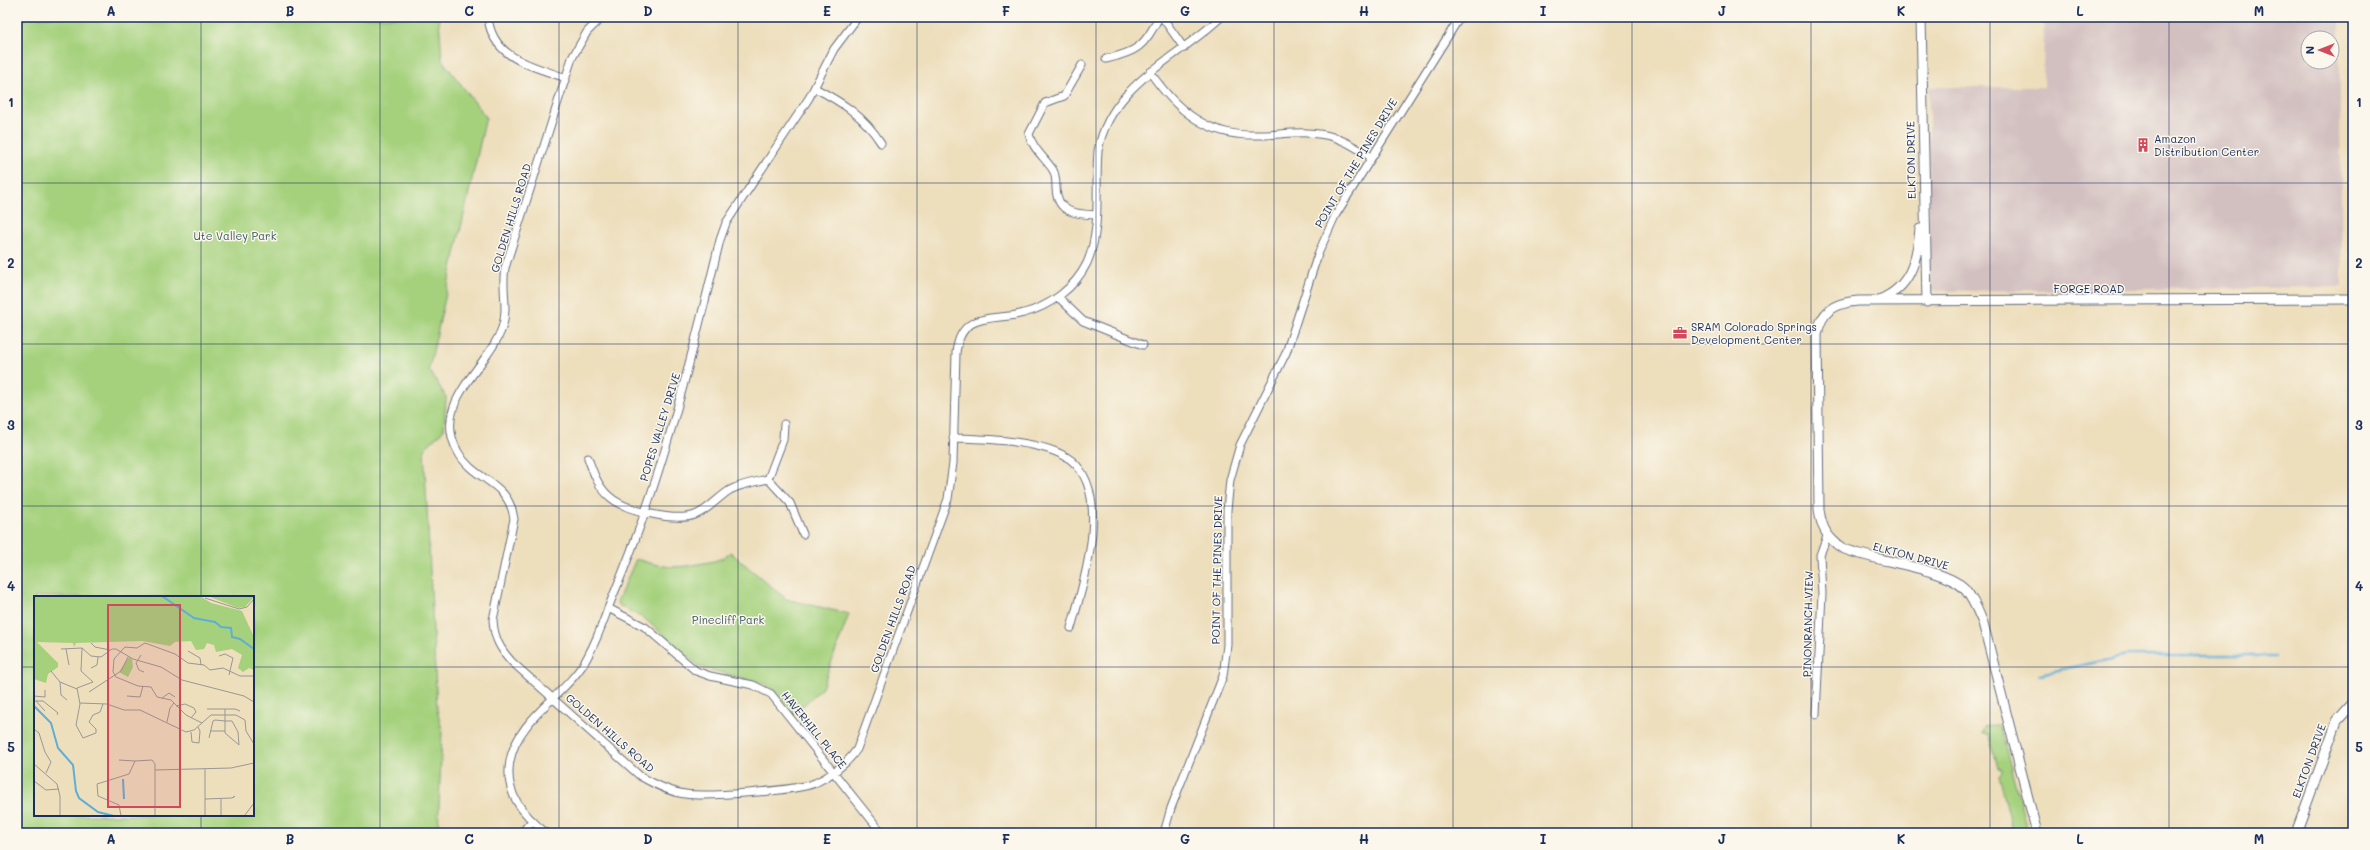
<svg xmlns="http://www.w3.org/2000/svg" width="2370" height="850" viewBox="0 0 2370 850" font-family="Mali,sans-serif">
<rect width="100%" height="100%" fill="#fbf7ec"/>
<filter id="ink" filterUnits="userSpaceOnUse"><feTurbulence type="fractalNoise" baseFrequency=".025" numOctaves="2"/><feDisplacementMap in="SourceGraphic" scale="8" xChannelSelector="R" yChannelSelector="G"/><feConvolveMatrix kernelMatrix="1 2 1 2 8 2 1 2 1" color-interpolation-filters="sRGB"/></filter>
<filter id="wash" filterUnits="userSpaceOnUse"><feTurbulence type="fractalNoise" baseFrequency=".012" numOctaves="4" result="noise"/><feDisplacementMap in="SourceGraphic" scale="16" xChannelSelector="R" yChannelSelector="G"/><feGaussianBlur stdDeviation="0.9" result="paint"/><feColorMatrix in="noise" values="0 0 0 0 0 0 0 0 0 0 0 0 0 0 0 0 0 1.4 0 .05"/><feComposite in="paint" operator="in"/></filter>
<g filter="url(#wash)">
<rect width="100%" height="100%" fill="#eddebc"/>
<path fill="#d2bfc0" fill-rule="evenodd" d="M 2044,17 L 2339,17 L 2342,287 L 1929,291 L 1929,87 L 2043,87 ZM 2308,38 L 2332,38 L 2332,62 L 2308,62 Z"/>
<path fill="#a5d17d" stroke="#60806e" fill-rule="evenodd" d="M 17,17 L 439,17 L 442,60 L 486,117 L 429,369 L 446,397 L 444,430 L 424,449 L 437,710 L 442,730 L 438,833 L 17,833 ZM 35,597 L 253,597 L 253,815 L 35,815 Z
M 730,552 L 786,599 L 849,614 L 822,688 L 794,714 L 778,694 L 765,684 L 700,667 L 645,619 L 618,605 L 617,602 L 636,559 C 665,568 674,569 704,563 C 715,561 722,560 730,552 Z
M 1994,725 L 1998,725 L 2001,730 L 2026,825 L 2025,833 L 2009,833 L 2013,831 L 1999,775 L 2002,771 L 2002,769 L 1998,768 L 1989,734 L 1982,734 L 1984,727 Z"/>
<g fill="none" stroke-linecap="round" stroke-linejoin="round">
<path stroke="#5fadd8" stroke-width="2.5" d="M 17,31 L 26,17
M 2039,674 L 2127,656 L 2275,656"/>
</g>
</g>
<g filter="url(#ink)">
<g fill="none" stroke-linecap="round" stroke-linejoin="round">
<defs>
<path id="minor" d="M 488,17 C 492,59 533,66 566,78
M 602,17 L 587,32 L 572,58 L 505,268 C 501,288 509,308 502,328 C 488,368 430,403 458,452 C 474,482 509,480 514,519 L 493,620 C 494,638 500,649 512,662 L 640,776 C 654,784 669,792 685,794 C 707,797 796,791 815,783 C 832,775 847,764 857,749 L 948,499 L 953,463 L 956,353 C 961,309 995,322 1024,313 C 1050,306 1075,288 1087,263 C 1102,229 1095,187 1098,151 C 1110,84 1176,60 1221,17
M 1162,17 L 1184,48
M 1106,59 C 1137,52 1145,46 1159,17
M 1082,65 L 1064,96 L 1045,103 L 1029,134 C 1032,148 1045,158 1053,170 C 1056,175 1056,182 1056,188 C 1057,213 1075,214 1096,215
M 1150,72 C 1176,110 1208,137 1257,135 C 1283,135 1308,129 1333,137 C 1347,141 1358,149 1371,157
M 815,88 C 843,103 864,116 881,143
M 1058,297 L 1083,321 L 1143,345
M 953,438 C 985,439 1044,440 1071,460 C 1113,494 1083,585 1071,628
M 588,458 C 593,472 598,487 610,497 C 626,511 675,522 695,515 C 709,510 717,498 730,490 C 741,484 755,482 768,479 L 783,440 L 784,424
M 768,479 L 790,503 L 803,534
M 608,608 L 645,627 L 696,671 L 710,676 L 753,685 L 771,694 L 882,833
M 1816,714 L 1822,594 L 1820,555 L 1827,536
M 521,833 L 532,821
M 546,833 C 523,814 504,794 510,761 C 518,716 570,694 589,654 C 599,636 605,615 613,596 C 662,480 690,363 720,240 L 726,223 L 809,98 L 834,49 L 858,17
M 1164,833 L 1171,808 L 1223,676 L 1227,645 L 1227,510 L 1230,480 L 1240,445 L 1286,353 L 1318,254 L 1335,216 L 1460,17"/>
<path id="tertiary" d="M 1921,17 L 1927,302
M 1879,300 C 1910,288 1917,261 1920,229
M 2037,833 L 1983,623 C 1978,611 1973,598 1964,588 C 1944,568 1872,561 1842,548 C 1827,538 1821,527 1819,509 L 1817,335 C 1821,311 1834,303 1858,301 L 2353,299
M 2296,833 L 2337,721 L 2353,703"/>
</defs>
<use href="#minor" stroke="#646c7f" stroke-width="9"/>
<use href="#tertiary" stroke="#646c7f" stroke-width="11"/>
<use href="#minor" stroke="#fff" stroke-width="7"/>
<use href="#tertiary" stroke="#fff" stroke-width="9"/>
</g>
</g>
<path fill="none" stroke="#1b2f5e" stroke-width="1" stroke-opacity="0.55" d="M 201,17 L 201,597M 380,17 L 380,833M 559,17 L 559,833M 738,17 L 738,833M 917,17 L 917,833M 1096,17 L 1096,833M 1274,17 L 1274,833M 1453,17 L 1453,833M 1632,17 L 1632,833M 1811,17 L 1811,833M 1990,17 L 1990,833M 2169,17 L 2169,833M 17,183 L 2353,183M 17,344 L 2353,344M 17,506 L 2353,506M 17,667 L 35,667M 253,667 L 2353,667M 201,815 L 201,833"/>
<defs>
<symbol id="building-bare" viewBox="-9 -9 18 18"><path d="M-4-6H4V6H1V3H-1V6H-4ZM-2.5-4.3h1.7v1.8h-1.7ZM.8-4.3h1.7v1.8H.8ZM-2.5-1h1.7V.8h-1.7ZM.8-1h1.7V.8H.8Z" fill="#d1495b" stroke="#fbf7ec" stroke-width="2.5" paint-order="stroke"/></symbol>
<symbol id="office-bare" viewBox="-9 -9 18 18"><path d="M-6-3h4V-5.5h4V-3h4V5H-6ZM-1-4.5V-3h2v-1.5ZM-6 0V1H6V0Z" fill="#d1495b" stroke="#fbf7ec" stroke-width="2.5" paint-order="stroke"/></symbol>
</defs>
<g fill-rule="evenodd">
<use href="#building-bare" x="2133" y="135" width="20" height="20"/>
<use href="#office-bare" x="1670" y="323" width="20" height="20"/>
</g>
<g text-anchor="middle" stroke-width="3" stroke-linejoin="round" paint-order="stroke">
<g font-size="11" fill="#1b2f5e" stroke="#fbf7ec" text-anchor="start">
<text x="2154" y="143">Amazon<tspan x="2154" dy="13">Distribution Center</tspan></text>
<text x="1691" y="331">SRAM Colorado Springs<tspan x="1691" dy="13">Development Center</tspan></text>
</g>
<g font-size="11" fill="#1b2f5e" stroke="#fbf7ec">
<text transform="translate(1911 160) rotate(-91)" y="4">ELKTON DRIVE</text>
<text transform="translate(1356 163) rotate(-59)" y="4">POINT OF THE PINES DRIVE</text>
<text transform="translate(511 218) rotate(-73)" y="4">GOLDEN HILLS ROAD</text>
<text x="2089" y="293">FORGE ROAD</text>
<text transform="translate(660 427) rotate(-73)" y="4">POPES VALLEY DRIVE</text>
<text transform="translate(1911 556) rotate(15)" y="4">ELKTON DRIVE</text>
<text transform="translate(1217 570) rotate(-89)" y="4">POINT OF THE PINES DRIVE</text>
<text transform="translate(893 619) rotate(-70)" y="4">GOLDEN HILLS ROAD</text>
<text transform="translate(1808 624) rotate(-89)" y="4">PINONRANCH VIEW</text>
<text transform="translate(814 730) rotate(51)" y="4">HAVERHILL PLACE</text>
<text transform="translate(610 733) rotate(41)" y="4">GOLDEN HILLS ROAD</text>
<text transform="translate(2309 761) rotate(-70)" y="4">ELKTON DRIVE</text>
</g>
<g font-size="11" fill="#3e5866" stroke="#fbf7ec">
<text x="235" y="240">Ute Valley Park</text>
<text x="728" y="624">Pinecliff Park</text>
</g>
</g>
<g transform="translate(34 596)">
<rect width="220" height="220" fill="#eddebc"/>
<path d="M 0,0 L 166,0 L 177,7 L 208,15 L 220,41 L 220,74 L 215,72 L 209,76 L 204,72 L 208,59 L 198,53 L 182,56 L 180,49 L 173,47 L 170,53 L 162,54 L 157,45 L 141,46 L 136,50 L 108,45 L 42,47 L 40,51 L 39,47 L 3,46 L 24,67 L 24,71 L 14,78 L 12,87 L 0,83 ZM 174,0 L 220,0 L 220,1 L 211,11 L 204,12 ZM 95,61 L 98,63 L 99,71 L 94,81 L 85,76 Z" fill="#a5d17d"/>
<path fill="none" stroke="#5fadd8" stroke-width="2" d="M 128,0 L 160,22 L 181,26 L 187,31 L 197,32 L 198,41 L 206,43 L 220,53M 0,110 L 17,127 L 24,152 L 39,169 L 42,195 L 45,202 L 64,216 L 80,220M 89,183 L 90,203"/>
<path fill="none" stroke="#999896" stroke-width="1" d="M 171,2 L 205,13 L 213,11 L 220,3M 57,47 L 61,51 L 76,54M 48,52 L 47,75 L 59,86 L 43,92 L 46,108 L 42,129 L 49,142 L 62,137 L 62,133 L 55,126 L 59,119 L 66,116 L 69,108M 27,53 L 48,52 L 57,60 L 67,61 L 78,53 L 82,53 L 99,63 L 127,71 L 148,84 L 210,100 L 220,106M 32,53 L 35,69M 154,55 L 166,62 L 167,69M 107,59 L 102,67 L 105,74 L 110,76M 185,60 L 191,58 L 199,62 L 195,79M 57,72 L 63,69 L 64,61M 17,75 L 26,86 L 43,93M 26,86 L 27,99 L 33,104M 55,96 L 87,75 L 94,61M 0,100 L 11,101 L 11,94M 93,100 L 106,101 L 109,90M 128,102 L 135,97 L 141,101M 0,105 L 9,105 L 24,117 L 23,119M 2,105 L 11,115M 46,107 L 73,108 L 90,114 L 106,114 L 152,136 L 160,134 L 177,119 L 202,119 L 211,124 L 212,135 L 220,148M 142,110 L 151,108 L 160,112 L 162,116 L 157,122M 173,113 L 201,113 L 206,115M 133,126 L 136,112 L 140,107M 168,127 L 152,119 L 137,104 L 123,101 L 117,91 L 104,90 L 82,81 L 79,76 L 80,63 L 91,51 L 103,52 L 111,47 L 141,58 L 154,67 L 170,69 L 176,74 L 189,72 L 206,80 L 220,80M 0,133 L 5,137 L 11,156 L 17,166 L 12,177M 176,135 L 191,135M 157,136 L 158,146 L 165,147 L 166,135 L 164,131M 175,142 L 179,125 L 181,124 L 191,125 L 198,125 L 204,136 L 205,149 L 191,137 L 191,113M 85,164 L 101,165M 0,168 L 23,188 L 26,200 L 26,220M 171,173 L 171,220M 121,174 L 197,172 L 220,167M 0,185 L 12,194 L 25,193M 171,203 L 198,202 L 201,200 L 199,202M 187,203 L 187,220M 211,219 L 220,207M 87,220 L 85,209 L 64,200 L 63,188 L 95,178 L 101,165 L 118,164 L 121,168 L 121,220M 207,220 L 220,220"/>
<path fill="#d1495b" fill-opacity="0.15" stroke="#d1495b" stroke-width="2" d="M 74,9 L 146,9 L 146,211 L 74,211 Z"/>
<rect width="220" height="220" fill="none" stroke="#1b2f5e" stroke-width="2"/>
</g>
<rect width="2370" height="850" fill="none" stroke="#fbf7ec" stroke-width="44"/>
<g transform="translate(2320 50) rotate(270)"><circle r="19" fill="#fbf7ec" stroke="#a1a7b3"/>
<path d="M0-3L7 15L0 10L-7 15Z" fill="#d1495b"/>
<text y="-6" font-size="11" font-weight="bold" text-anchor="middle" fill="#1b2f5e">N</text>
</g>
<rect x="22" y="22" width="2326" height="806" fill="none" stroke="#1b2f5e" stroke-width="1.5"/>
<g font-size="13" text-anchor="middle" font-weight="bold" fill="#1b2f5e">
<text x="111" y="16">A</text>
<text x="290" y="16">B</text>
<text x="469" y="16">C</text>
<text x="648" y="16">D</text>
<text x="827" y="16">E</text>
<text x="1006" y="16">F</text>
<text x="1185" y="16">G</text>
<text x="1364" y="16">H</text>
<text x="1543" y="16">I</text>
<text x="1722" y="16">J</text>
<text x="1901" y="16">K</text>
<text x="2080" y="16">L</text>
<text x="2259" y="16">M</text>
<text x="11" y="107">1</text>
<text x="2359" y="107">1</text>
<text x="11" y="268">2</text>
<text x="2359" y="268">2</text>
<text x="11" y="430">3</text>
<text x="2359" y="430">3</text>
<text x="11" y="591">4</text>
<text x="2359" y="591">4</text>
<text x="11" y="752">5</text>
<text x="2359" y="752">5</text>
<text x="111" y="844">A</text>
<text x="290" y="844">B</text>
<text x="469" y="844">C</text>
<text x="648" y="844">D</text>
<text x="827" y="844">E</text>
<text x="1006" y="844">F</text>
<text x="1185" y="844">G</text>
<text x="1364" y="844">H</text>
<text x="1543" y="844">I</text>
<text x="1722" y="844">J</text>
<text x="1901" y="844">K</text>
<text x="2080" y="844">L</text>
<text x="2259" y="844">M</text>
</g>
</svg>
